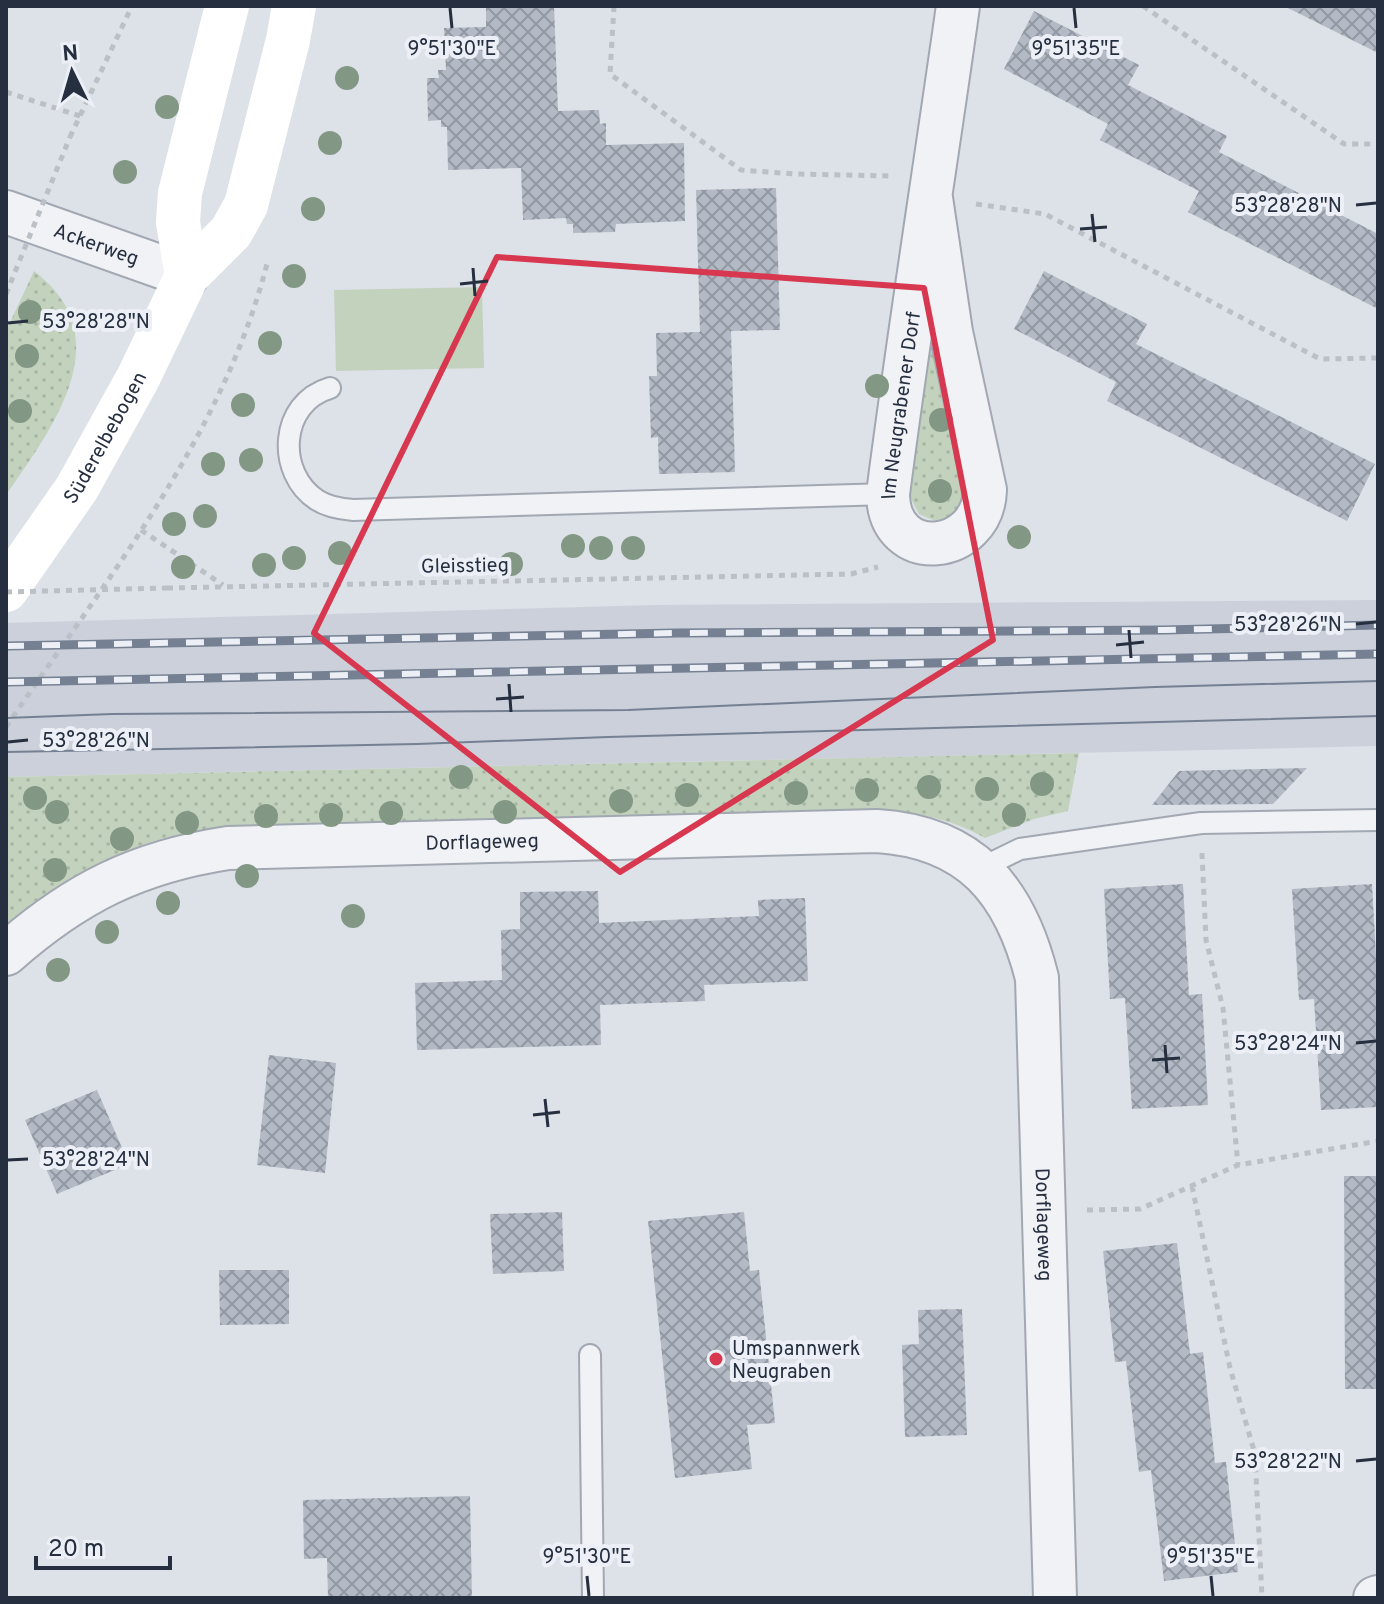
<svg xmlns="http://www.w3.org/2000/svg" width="1384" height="1604" viewBox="0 0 1384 1604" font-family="Overpass,sans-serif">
<defs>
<pattern id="grass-dots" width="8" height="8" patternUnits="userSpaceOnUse" patternTransform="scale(2)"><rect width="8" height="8" fill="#c3d2bd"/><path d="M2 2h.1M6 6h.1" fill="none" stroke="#a7b5a4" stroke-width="1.8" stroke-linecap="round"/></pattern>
<pattern id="building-cross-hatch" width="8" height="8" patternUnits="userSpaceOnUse" patternTransform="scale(2)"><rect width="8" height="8" fill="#b4bac5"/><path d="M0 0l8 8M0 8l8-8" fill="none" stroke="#9298a1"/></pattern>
</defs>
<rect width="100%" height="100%" fill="#dde1e8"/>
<path fill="#cbd0da" d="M 1378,600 L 1378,746 L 6,777 L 6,623 L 657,605 Z"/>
<path fill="url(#grass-dots)" d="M 34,271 C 122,338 52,428 6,495 L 6,331 Z
M 933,335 L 969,501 L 957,516 L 938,522 L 919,514 L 909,495 L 919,337 Z
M 1079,753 L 1068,811 L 1034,819 L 985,838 C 953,820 922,813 886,811 L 285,825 C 244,828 201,828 161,839 C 103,856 49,888 6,929 L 6,777 Z"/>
<path fill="#c3d2bd" d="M 482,287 L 484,368 L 336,371 L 334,290 Z"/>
<path fill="url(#building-cross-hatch)" d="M 486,6 L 554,6 L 558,111 L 599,110 L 600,124 L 606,123 L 606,145 L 684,143 L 685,221 L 616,224 L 615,232 L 573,233 L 573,224 L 567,224 L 566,218 L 523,220 L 521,168 L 448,170 L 447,127 L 441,127 L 441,120 L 428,121 L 427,78 L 439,78 L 438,70 L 446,70 L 444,28 L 486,27 Z
M 1284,6 L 1378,6 L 1378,53 Z
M 1034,11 L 1139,65 L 1128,85 L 1227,136 L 1219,152 L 1378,234 L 1378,309 L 1188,212 L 1199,191 L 1100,140 L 1108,124 L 1004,69 Z
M 776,188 L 780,330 L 731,331 L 735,472 L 659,474 L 658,437 L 651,438 L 649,376 L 657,376 L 656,333 L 700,332 L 696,190 Z
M 1044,271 L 1147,324 L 1136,344 L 1375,464 L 1347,521 L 1107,401 L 1116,382 L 1014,329 Z
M 1307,768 L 1273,804 L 1152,805 L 1179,771 Z
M 1183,884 L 1189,995 L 1202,994 L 1208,1105 L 1132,1109 L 1125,998 L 1110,999 L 1104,889 Z
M 1372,884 L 1378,992 L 1378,1107 L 1321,1110 L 1314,999 L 1299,1000 L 1292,889 Z
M 598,891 L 599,923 L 759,916 L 758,900 L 805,898 L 808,981 L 704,985 L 705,1001 L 600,1005 L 601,1045 L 417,1050 L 415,983 L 502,980 L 501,930 L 520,929 L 520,892 Z
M 269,1055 L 336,1063 L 325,1173 L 257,1165 Z
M 97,1090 L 129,1164 L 57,1194 L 25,1120 Z
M 1344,1176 L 1378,1176 L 1378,1389 L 1345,1389 Z
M 562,1212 L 564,1271 L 493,1274 L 490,1214 Z
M 744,1212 L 750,1271 L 759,1270 L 775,1423 L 747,1425 L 752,1469 L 675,1478 L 648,1221 Z
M 1177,1243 L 1190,1354 L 1203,1352 L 1215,1463 L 1226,1462 L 1238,1572 L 1164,1581 L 1151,1470 L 1139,1472 L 1126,1361 L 1115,1362 L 1103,1251 Z
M 219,1270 L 289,1270 L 289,1324 L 220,1325 Z
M 962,1309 L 967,1435 L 905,1437 L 902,1345 L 919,1344 L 918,1310 Z
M 470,1496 L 472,1598 L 328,1598 L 327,1558 L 304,1559 L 303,1500 Z"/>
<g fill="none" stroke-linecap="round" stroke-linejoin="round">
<defs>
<path id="lane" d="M 330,388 C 279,403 276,473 317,500 C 328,507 340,509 353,510 L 888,494
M 979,869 L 1020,849 L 1201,823 L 1378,820
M 590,1355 L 593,1598"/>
<g id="street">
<path id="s1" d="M 931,198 L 951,332 L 985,490 C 983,555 889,566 888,494 C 909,331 935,169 958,6"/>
<path id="s2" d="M 6,212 L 187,276"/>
<path id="s3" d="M 6,954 C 75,893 137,862 228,848 L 877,831 C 971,837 1015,890 1037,978 L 1055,1598"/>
<path d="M 1375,1598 L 1378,1597"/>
</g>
</defs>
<use href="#lane" stroke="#a2a8b2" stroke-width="24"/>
<use href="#street" stroke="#a2a8b2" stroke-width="46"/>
<path stroke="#bbbfc6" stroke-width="5" stroke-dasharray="6 6" stroke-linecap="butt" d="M 614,6 L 610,74 L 741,170 L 795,174 L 890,176
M 1143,6 L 1344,144 L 1378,144
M 6,92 L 80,116
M 70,137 L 132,6
M 976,204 L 1045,214 L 1320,359 L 1378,358
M 141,530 L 223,585
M 167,588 L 851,574 L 878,567
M 6,727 C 106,580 224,435 268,260
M 1202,853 L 1206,940 L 1223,1008 L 1238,1165
M 1192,1186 L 1230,1368 L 1255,1454 L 1262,1598
M 1087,1210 L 1140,1209 L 1238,1165 L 1378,1141"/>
<use href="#lane" stroke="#f0f2f6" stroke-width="20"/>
<use href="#street" stroke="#f0f2f6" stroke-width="42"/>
<g stroke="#fff" stroke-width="44">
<path d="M 187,276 L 178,222 L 180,193 L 227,6"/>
<path id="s4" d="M 6,590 L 77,488 L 138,378 L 187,276 L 231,232 L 246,205 L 288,40 L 294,6"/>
</g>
<path stroke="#758093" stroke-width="2" d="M 6,718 L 112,714 L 628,710 L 1155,687 L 1378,681
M 6,752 L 417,744 L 608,737 L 1378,716"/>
<defs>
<path id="rail" d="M 6,646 L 677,633 L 1164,630 L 1378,625
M 6,682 L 1378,654"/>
</defs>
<use href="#rail" stroke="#758093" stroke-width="9"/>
<use href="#rail" stroke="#ecf0f6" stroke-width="6" stroke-dasharray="18" stroke-linecap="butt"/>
<path stroke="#bbbfc6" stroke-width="5" stroke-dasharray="6 6" stroke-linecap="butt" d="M 6,294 L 70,137
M 6,592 L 167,588"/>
</g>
<g fill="#839884">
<circle cx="347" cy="78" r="12"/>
<circle cx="167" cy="107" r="12"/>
<circle cx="330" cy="143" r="12"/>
<circle cx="125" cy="172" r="12"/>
<circle cx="313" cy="209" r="12"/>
<circle cx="294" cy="276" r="12"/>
<circle cx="30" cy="312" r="12"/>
<circle cx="270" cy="343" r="12"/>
<circle cx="27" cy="356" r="12"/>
<circle cx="877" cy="386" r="12"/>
<circle cx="243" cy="405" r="12"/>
<circle cx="20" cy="411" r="12"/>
<circle cx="941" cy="420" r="12"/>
<circle cx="251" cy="460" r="12"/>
<circle cx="213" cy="464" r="12"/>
<circle cx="940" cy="491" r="12"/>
<circle cx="205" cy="516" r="12"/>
<circle cx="174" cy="524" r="12"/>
<circle cx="1019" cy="537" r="12"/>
<circle cx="573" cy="546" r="12"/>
<circle cx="601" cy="548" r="12"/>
<circle cx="633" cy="548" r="12"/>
<circle cx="340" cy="553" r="12"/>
<circle cx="294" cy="558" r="12"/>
<circle cx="511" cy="564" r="12"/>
<circle cx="264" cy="565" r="12"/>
<circle cx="183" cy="567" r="12"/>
<circle cx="461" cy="777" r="12"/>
<circle cx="1042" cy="784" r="12"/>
<circle cx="929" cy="787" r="12"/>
<circle cx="987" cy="789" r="12"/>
<circle cx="867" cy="790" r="12"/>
<circle cx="796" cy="793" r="12"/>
<circle cx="687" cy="795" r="12"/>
<circle cx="35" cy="798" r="12"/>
<circle cx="621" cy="801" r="12"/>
<circle cx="57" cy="812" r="12"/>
<circle cx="505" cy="812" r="12"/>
<circle cx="391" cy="813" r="12"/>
<circle cx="331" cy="815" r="12"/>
<circle cx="1014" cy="815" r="12"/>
<circle cx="266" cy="816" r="12"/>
<circle cx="187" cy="823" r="12"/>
<circle cx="122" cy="839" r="12"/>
<circle cx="55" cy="870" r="12"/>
<circle cx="247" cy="876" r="12"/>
<circle cx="168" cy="903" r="12"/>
<circle cx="353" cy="916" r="12"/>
<circle cx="107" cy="932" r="12"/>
<circle cx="58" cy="970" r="12"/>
</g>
<path fill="none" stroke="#d7384f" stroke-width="6" stroke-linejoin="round" d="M 497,257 L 924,288 L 993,640 L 620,872 L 314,633 Z"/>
<path fill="none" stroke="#252f3f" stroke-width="3" d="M 450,8 L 452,28M 1074,8 L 1076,28M 1356,205 L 1376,203M 1092,214 L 1095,242M 1080,229 L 1107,227M 473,268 L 475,296M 460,284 L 488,281M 8,323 L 28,321M 1356,624 L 1376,622M 1129,630 L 1131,658M 1116,645 L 1144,642M 509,684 L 511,712M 496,699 L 524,697M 8,742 L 28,740M 1356,1043 L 1376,1041M 1165,1045 L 1167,1073M 1152,1060 L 1180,1058M 545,1099 L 548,1127M 533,1115 L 560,1112M 8,1160 L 28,1159M 1356,1461 L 1376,1459M 587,1576 L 589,1596M 1211,1576 L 1213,1596"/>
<circle fill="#d7384f" stroke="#ecf0f6" stroke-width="3" cx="716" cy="1359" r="8"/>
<g text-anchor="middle" stroke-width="8" stroke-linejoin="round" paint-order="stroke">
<g font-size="20" fill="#252f3f" stroke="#ecf0f6">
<text dy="7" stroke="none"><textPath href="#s2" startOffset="96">Ackerweg</textPath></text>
<text dy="7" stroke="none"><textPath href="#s1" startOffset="544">Im Neugrabener Dorf</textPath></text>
<text dy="7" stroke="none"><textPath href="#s4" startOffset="182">Süderelbebogen</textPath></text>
<text transform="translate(465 565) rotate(-1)" y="7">Gleisstieg</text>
<text dy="7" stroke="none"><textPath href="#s3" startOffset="504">Dorflageweg</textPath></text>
<text dy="7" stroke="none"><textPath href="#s3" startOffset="1382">Dorflageweg</textPath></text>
</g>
<g font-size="20" fill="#252f3f" stroke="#ecf0f6" text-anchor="start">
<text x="732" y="1355">Umspannwerk<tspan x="732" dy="23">Neugraben</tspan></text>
</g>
</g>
<g font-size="20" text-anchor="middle" fill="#252f3f" stroke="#ecf0f6" stroke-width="8" stroke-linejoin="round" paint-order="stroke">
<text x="452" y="55">9°51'30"E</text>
<text x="1076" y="55">9°51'35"E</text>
<text x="1288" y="212">53°28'28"N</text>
<text x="96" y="328">53°28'28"N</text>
<text x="1288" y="631">53°28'26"N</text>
<text x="96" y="747">53°28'26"N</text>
<text x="1288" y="1050">53°28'24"N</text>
<text x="96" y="1166">53°28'24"N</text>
<text x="1288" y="1468">53°28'22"N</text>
<text x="587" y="1563">9°51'30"E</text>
<text x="1211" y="1563">9°51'35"E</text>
</g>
<rect width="1384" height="1604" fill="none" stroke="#252f3f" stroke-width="16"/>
<g transform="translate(72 72) rotate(355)" stroke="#ecf0f6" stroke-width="6" paint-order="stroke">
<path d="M0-6L14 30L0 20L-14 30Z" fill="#252f3f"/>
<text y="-12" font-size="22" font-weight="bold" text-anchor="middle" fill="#252f3f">N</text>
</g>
<path d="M36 1556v12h134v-12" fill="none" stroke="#252f3f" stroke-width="4"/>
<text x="48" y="1556" font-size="24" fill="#252f3f" stroke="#ecf0f6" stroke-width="6" paint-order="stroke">20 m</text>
</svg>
